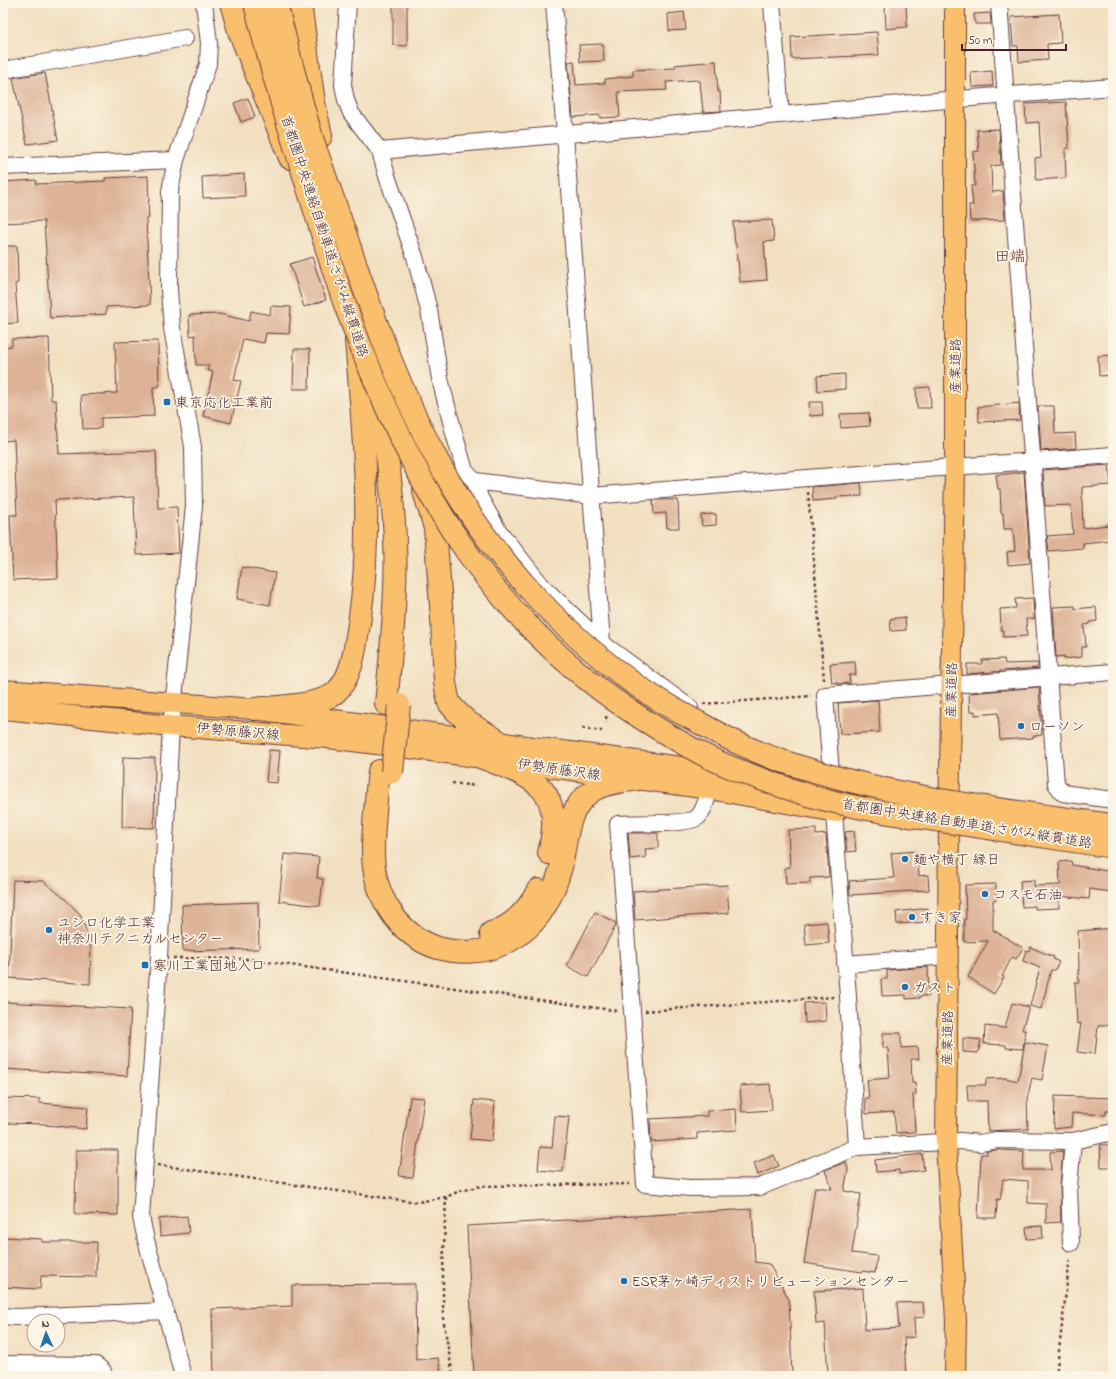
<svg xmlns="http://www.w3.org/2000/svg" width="1116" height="1379" viewBox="0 0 1116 1379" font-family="'Indie Flower','Klee One',sans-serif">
<rect width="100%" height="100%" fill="#fcf5e5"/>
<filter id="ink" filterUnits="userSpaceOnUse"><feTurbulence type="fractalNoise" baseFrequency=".025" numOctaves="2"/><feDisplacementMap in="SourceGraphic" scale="8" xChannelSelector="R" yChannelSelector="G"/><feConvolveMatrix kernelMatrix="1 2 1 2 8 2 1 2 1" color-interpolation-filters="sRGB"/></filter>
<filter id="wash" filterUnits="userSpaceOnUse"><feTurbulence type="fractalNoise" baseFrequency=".012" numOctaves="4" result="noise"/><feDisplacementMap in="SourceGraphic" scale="16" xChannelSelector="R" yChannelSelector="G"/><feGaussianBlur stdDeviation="0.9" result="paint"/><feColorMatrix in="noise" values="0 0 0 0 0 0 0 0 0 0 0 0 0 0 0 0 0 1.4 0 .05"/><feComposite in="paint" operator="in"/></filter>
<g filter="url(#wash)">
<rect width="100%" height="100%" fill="#f1dfbf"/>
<g id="blocks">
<path fill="#ddb296" d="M 393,3 L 407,3 L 407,46 L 393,45 Z
M 887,3 L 904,3 L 904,4 L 906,4 L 907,27 L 886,29 L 885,5 L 887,5 Z
M 684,12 L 686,30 L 669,31 L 668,14 Z
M 990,13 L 991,24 L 975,24 L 974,14 Z
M 1059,14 L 1061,43 L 1047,44 L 1048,60 L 1019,62 L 1018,46 L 1013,46 L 1011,17 Z
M 877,32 L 879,55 L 792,59 L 791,37 Z
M 603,44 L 604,61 L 580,62 L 579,45 Z
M 574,61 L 576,85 L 605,83 L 605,79 L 633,76 L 633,70 L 675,68 L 675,65 L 716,61 L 718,92 L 720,92 L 721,111 L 703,112 L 700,81 L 697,81 L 697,80 L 666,82 L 667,90 L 618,92 L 620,117 L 600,118 L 600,115 L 573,117 L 568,62 Z
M 992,71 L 993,86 L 972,87 L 971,73 Z
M 45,73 L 58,140 L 27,144 L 13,78 Z
M 248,98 L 255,117 L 241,122 L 234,103 Z
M 1066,102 L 1069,148 L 1065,149 L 1066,178 L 1036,180 L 1035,158 L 1041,157 L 1039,122 L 1026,123 L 1025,104 Z
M 999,129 L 1001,165 L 991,166 L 992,192 L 1003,191 L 1005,220 L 970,221 L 969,205 L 973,205 L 971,186 L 975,186 L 973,152 L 979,151 L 977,130 Z
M 244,174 L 245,196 L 203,198 L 202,177 Z
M 148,176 L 149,202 L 148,202 L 149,218 L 146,218 L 150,305 L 106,307 L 106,314 L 50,318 L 44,221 L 3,223 L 3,182 L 36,180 L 36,184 L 105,181 L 105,178 Z
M 772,220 L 774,241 L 764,242 L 767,280 L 740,282 L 738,261 L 737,261 L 736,244 L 735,244 L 733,222 Z
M 3,246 L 17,246 L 18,283 L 15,284 L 18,323 L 3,324 Z
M 312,257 L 326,300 L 304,307 L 290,264 Z
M 271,306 L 291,307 L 289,334 L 266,333 L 264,343 L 243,339 L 234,380 L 241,381 L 231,423 L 203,416 L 213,372 L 207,370 L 209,365 L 196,365 L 195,335 L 190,336 L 189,315 L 219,314 L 249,321 L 251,311 L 270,315 Z
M 49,338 L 51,400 L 56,400 L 59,454 L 156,451 L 158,508 L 177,507 L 179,553 L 136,555 L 134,497 L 55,500 L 58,578 L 13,580 L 10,515 L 17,515 L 14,440 L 3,441 L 3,347 L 12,346 L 12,339 Z
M 158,341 L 159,387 L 153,387 L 154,416 L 101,418 L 101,428 L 83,429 L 81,395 L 117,393 L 115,342 Z
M 294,349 L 310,349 L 309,389 L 293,389 Z
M 1113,355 L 1113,375 L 1099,376 L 1098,356 Z
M 845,374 L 845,389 L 818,391 L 817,376 Z
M 930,387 L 931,408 L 917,408 L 916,388 Z
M 809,402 L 822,402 L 823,415 L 810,416 Z
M 1019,403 L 1020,420 L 979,422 L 978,407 Z
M 1038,406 L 1054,406 L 1055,434 L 1075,433 L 1076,448 L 1041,451 Z
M 869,413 L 870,426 L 841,428 L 840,414 Z
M 1109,465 L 1111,485 L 1082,487 L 1082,501 L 1083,528 L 1108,525 L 1110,540 L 1083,543 L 1083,548 L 1049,551 L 1047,536 L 1073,534 L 1071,505 L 1045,506 L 1043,470 Z
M 1024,472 L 1030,563 L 1008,565 L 1007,552 L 1015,551 L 1013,529 L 1004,529 L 1003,513 L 1001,513 L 1000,489 L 998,489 L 996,475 Z
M 861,483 L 862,496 L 836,497 L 836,499 L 813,501 L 812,487 Z
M 653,500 L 678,500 L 679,528 L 667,528 L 666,513 L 654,514 Z
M 716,514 L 716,525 L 702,526 L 701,515 Z
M 242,567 L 275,573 L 270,605 L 237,599 Z
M 1033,598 L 1034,619 L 1026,619 L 1027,636 L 1003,637 L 1003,630 L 1001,630 L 1000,609 L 1016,608 L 1015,599 Z
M 1075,606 L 1075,609 L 1096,607 L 1097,621 L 1090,622 L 1090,624 L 1084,625 L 1086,647 L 1082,647 L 1082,657 L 1064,659 L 1064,656 L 1056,657 L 1053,607 Z
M 905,617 L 906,630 L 891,631 L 890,619 Z
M 1004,659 L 1005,664 L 1038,663 L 1038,668 L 967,674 L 967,664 L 982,664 L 982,660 Z
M 855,662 L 856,675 L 849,675 L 850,683 L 837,684 L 837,682 L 832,683 L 830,664 Z
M 1039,687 L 1042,735 L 1033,736 L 1033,738 L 1000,740 L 998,713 L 975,715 L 975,711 L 970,712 L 969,693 Z
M 878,700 L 880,732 L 840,734 L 838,703 Z
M 269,750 L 280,751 L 277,783 L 266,782 Z
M 123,757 L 155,758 L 154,828 L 122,827 Z
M 816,829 L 816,835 L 826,834 L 829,877 L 810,878 L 810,883 L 786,884 L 785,868 L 790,867 L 788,830 Z
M 854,831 L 856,851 L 847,852 L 845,832 Z
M 628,833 L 658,833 L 658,848 L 645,849 L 646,857 L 630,859 Z
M 917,851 L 919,876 L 928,875 L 929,890 L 850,895 L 849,881 L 894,878 L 891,853 Z
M 284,854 L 319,857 L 317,878 L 323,879 L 320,906 L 279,901 Z
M 1071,861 L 1072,865 L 1113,872 L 1111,892 L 1090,889 L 1089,899 L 1059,896 L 1059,908 L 1035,909 L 1035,906 L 1022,907 L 1020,881 L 1034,880 L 1034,886 L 1060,885 L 1059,862 Z
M 13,880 L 43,881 L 64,898 L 81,915 L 91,945 L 90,984 L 9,978 Z
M 996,884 L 996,900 L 993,900 L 993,930 L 1023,948 L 1016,959 L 1012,957 L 1002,976 L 1004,977 L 994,994 L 968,977 L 988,941 L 964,942 L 964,919 L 966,919 L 965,885 Z
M 727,885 L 729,913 L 635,920 L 633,891 Z
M 258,902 L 259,949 L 183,951 L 182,905 Z
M 928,908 L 929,922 L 897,924 L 896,912 Z
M 595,912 L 616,923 L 616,925 L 588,977 L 567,966 Z
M 827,922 L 829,943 L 806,945 L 804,924 Z
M 1113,928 L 1113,1025 L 1098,1026 L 1095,1054 L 1077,1052 L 1081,1023 L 1077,1024 L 1075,982 L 1079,982 L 1078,970 L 1079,970 L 1078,931 Z
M 1030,947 L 1054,957 L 1053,959 L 1059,962 L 1055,970 L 1051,970 L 1041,1009 L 1030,1006 L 1040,968 L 1023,961 L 1026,950 L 1029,951 Z
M 928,967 L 929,996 L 920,996 L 920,998 L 906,999 L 906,995 L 882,996 L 881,979 L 887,979 L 887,970 Z
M 3,1002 L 131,1009 L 127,1076 L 3,1069 Z
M 825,1002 L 826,1021 L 805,1023 L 804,1003 Z
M 1012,1003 L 1029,1007 L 1022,1030 L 1025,1030 L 1023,1049 L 1006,1048 L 1006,1045 L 984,1044 L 985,1026 L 1005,1028 Z
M 883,1033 L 901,1033 L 901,1048 L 918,1047 L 919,1059 L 911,1059 L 912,1082 L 915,1082 L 916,1094 L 913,1095 L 915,1132 L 896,1133 L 894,1112 L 866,1114 L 865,1098 L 869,1098 L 867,1080 L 890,1078 L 888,1048 L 883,1048 Z
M 963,1038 L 981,1040 L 978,1053 L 963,1052 Z
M 1025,1042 L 1048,1046 L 1042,1080 L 1032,1078 L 1027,1099 L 1028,1129 L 988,1131 L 987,1101 L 968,1101 L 967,1085 L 986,1085 L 986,1079 L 1005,1078 L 1018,1081 Z
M 770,1084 L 772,1110 L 742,1112 L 740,1086 Z
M 1055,1096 L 1113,1098 L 1113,1111 L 1106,1111 L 1106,1115 L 1072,1113 L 1071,1127 L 1054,1129 Z
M 410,1097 L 424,1098 L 413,1178 L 399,1176 Z
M 3,1098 L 40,1099 L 40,1103 L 88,1107 L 86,1129 L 46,1125 L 47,1124 L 3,1123 Z
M 474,1100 L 495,1102 L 492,1141 L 470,1139 Z
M 736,1109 L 737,1130 L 697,1133 L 697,1139 L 651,1142 L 650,1119 L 707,1116 L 707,1111 Z
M 555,1116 L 569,1117 L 563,1172 L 538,1170 L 540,1147 L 552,1148 Z
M 1100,1145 L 1113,1145 L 1113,1167 L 1101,1167 Z
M 76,1150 L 118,1150 L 118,1215 L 75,1214 Z
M 998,1150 L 1024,1151 L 1023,1170 L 1051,1170 L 1050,1152 L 1063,1151 L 1060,1185 L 1061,1222 L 1046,1223 L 1046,1204 L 1028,1203 L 1028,1181 L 1003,1179 L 1000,1200 L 997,1199 L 996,1218 L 978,1218 L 981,1154 L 987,1154 L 987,1151 Z
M 922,1154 L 924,1170 L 899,1174 L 899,1170 L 876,1172 L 875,1160 Z
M 774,1155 L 779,1166 L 758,1175 L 754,1163 Z
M 846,1162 L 848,1169 L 844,1191 L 861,1194 L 852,1253 L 877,1256 L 875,1273 L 862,1271 L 862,1272 L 804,1263 L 815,1187 L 832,1189 L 825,1170 Z
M 752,1209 L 755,1262 L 769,1264 L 789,1299 L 792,1376 L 474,1376 L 467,1226 Z
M 187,1216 L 189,1233 L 160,1236 L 159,1219 Z
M 1042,1226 L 1043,1238 L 1027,1239 L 1026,1227 Z
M 3,1237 L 42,1239 L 42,1242 L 97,1242 L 96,1277 L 41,1276 L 40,1289 L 3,1287 Z
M 415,1284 L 416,1360 L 438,1358 L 442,1376 L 214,1376 L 212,1309 L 292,1306 L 292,1285 Z
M 863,1288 L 865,1330 L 899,1328 L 897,1303 L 923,1302 L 924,1317 L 914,1318 L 915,1337 L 904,1338 L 906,1376 L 828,1376 L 825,1323 L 816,1324 L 814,1291 Z"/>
</g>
</g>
<g filter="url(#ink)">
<use href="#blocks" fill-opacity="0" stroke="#633c41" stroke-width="1"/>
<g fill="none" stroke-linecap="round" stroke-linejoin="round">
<defs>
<path id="minor" d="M 348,3 L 343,85 L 346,100 L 351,113 L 380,151 L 387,176 L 415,257 L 429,310 L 440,379 L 454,433 L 465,471 L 475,481 L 480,498 L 498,530 L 542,586 L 602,643 L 690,708
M 554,3 L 565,134 L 602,643
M 772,3 L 781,115
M 999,3 L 1056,784 L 1063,793 L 1113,800
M 3,70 L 185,38
M 380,151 L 934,101 L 1113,87
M 3,167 L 176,160
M 475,481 L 592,496 L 807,478 L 1113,455
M 710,789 C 707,798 705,809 698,817 C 690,825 632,823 618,824 L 645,1184 L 690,1188 L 760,1187 L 857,1147 L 960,1141 L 980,1143 L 997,1140 L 1073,1141 L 1113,1132
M 845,964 L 947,956
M 857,1147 L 848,996 L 825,695 L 1113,672
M 1071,1243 L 1069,1186 L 1073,1141
M 3,1316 L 17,1317 L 166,1311
M 3,1364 L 96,1365 L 103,1371 L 103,1376
M 183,1376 L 146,1240 L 141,1217 L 159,957 L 171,726 L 194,506 L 193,447 L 172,328 L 169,290 L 170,191 L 176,160 L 208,64 L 209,43 L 204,3"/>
<path id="major" d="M 3,690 L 254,709 L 740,775
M 3,709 L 171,726 L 328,738 L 409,748 L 710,789 L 836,812
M 783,781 L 855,791
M 955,1376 L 956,1321 L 946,1142 L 949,828 L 955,466 L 955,3"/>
<path id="highway" d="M 231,3 L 239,31 L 290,158
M 300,3 L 314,103 L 321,136
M 389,375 L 408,437
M 378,399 C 383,418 385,437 387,456 C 393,499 397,543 395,586 C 394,626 390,665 386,704
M 424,491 L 435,528 L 442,619 L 445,683 L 449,703 L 456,711 L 469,723 L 500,742
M 254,709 C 274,707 322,706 336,692 C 353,676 355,647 359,624 C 373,530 364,435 356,340
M 483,758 C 537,779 564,788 549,853
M 379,771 C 376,798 373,825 373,852 C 373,894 397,935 438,948 C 459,954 484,953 503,944 C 536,929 552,901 561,867 C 567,840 566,808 592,791 C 605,782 623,782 638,779
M 491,933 C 512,927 529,909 538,890"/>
</defs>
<use href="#minor" stroke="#633c41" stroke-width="18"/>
<use href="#major" stroke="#633c41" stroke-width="22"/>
<use href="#highway" stroke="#633c41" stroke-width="24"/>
<path stroke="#633c41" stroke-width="2.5" stroke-dasharray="3 3" stroke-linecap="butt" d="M 808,492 L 824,680
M 703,704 L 811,696
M 606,716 L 607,723
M 582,728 L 602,731
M 452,783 L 476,786
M 173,958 L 247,959 L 619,1011
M 645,1011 L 834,997
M 158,1165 L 393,1199 L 418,1202 L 446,1197 L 457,1192 L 481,1186 L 632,1184
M 446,1197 L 443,1270 L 443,1318 L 453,1376
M 1056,1376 L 1070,1257"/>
<use href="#minor" stroke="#fff" stroke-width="16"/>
<use href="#major" stroke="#f9bf6d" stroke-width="20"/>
<use href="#highway" stroke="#f9bf6d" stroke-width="22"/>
<defs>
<path id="highway-bridge" d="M 255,3 C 272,75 294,144 316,214 C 326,246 335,278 347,310 C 375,386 408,463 453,532 C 502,606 567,671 641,718 C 671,737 702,756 735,769 C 760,779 785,788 811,796 C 858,809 906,816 955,823 C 1007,831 1060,839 1113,847
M 276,3 C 288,49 299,96 313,141 C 324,174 336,206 347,239 C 373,317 401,394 441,467 C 488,551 555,626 633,683 C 653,697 673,709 694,720 C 722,736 752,751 782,761 C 889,797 1002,810 1113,825
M 392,772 L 399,705"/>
</defs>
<use href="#highway-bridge" stroke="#633c41" stroke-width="24" stroke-linecap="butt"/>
<use href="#highway-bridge" stroke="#f9bf6d" stroke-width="22"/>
</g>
</g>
<g fill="#1f6fb2" stroke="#fcf5e5" stroke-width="1.5">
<rect x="163" y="398" width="8" height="8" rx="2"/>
<circle cx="1021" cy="726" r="4"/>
<circle cx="905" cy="859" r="4"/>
<circle cx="985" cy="894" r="4"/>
<circle cx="912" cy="917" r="4"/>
<circle cx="49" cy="930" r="4"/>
<rect x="141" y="961" width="8" height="8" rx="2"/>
<circle cx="905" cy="987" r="4"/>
<circle cx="624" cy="1281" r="4"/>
</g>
<g text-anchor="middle" stroke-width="3.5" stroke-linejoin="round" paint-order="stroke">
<g font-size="14" fill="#4a1f2b" stroke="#fcf5e5">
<text transform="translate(325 236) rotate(72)" y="5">首都圏中央連絡自動車道;さがみ縦貫道路</text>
<text transform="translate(955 366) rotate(-90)" y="5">産業道路</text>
<text transform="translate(951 690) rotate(-89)" y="5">産業道路</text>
<text transform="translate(238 731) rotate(5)" y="5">伊勢原藤沢線</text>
<text transform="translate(559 769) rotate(8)" y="5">伊勢原藤沢線</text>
<text transform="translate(967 823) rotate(9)" y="5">首都圏中央連絡自動車道;さがみ縦貫道路</text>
<text transform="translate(947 1038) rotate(-89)" y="5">産業道路</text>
</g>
<g font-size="14" fill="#4a1f2b" stroke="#fcf5e5" text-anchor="start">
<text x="175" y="407">東京応化工業前</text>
<text x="1029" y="731">ローソン</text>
<text x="913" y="864">麺や横丁 縁日</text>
<text x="993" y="899">コスモ石油</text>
<text x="920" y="922">すき家</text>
<text x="57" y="927">ユシロ化学工業<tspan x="57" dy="16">神奈川テクニカルセンター</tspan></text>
<text x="153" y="970">寒川工業団地入口</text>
<text x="913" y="992">ガスト</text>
<text x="632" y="1286">ESR茅ヶ崎ディストリビューションセンター</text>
</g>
<g font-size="15" font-weight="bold" fill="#7d5250" stroke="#fcf5e5">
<text x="1010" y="261">田端</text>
</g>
</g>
<rect width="1116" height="1379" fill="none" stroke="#fcf5e5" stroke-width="16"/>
<g transform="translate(46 1333) rotate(357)"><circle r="19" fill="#fcf5e5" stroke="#b59f9b"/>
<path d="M0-3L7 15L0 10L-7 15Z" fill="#1f6fb2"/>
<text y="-6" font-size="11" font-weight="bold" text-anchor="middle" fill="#4a1f2b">N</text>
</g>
<path d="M962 44v6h104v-6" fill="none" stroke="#4a1f2b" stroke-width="2"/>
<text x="968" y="44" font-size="12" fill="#4a1f2b" stroke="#fcf5e5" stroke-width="3" paint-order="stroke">50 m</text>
</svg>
